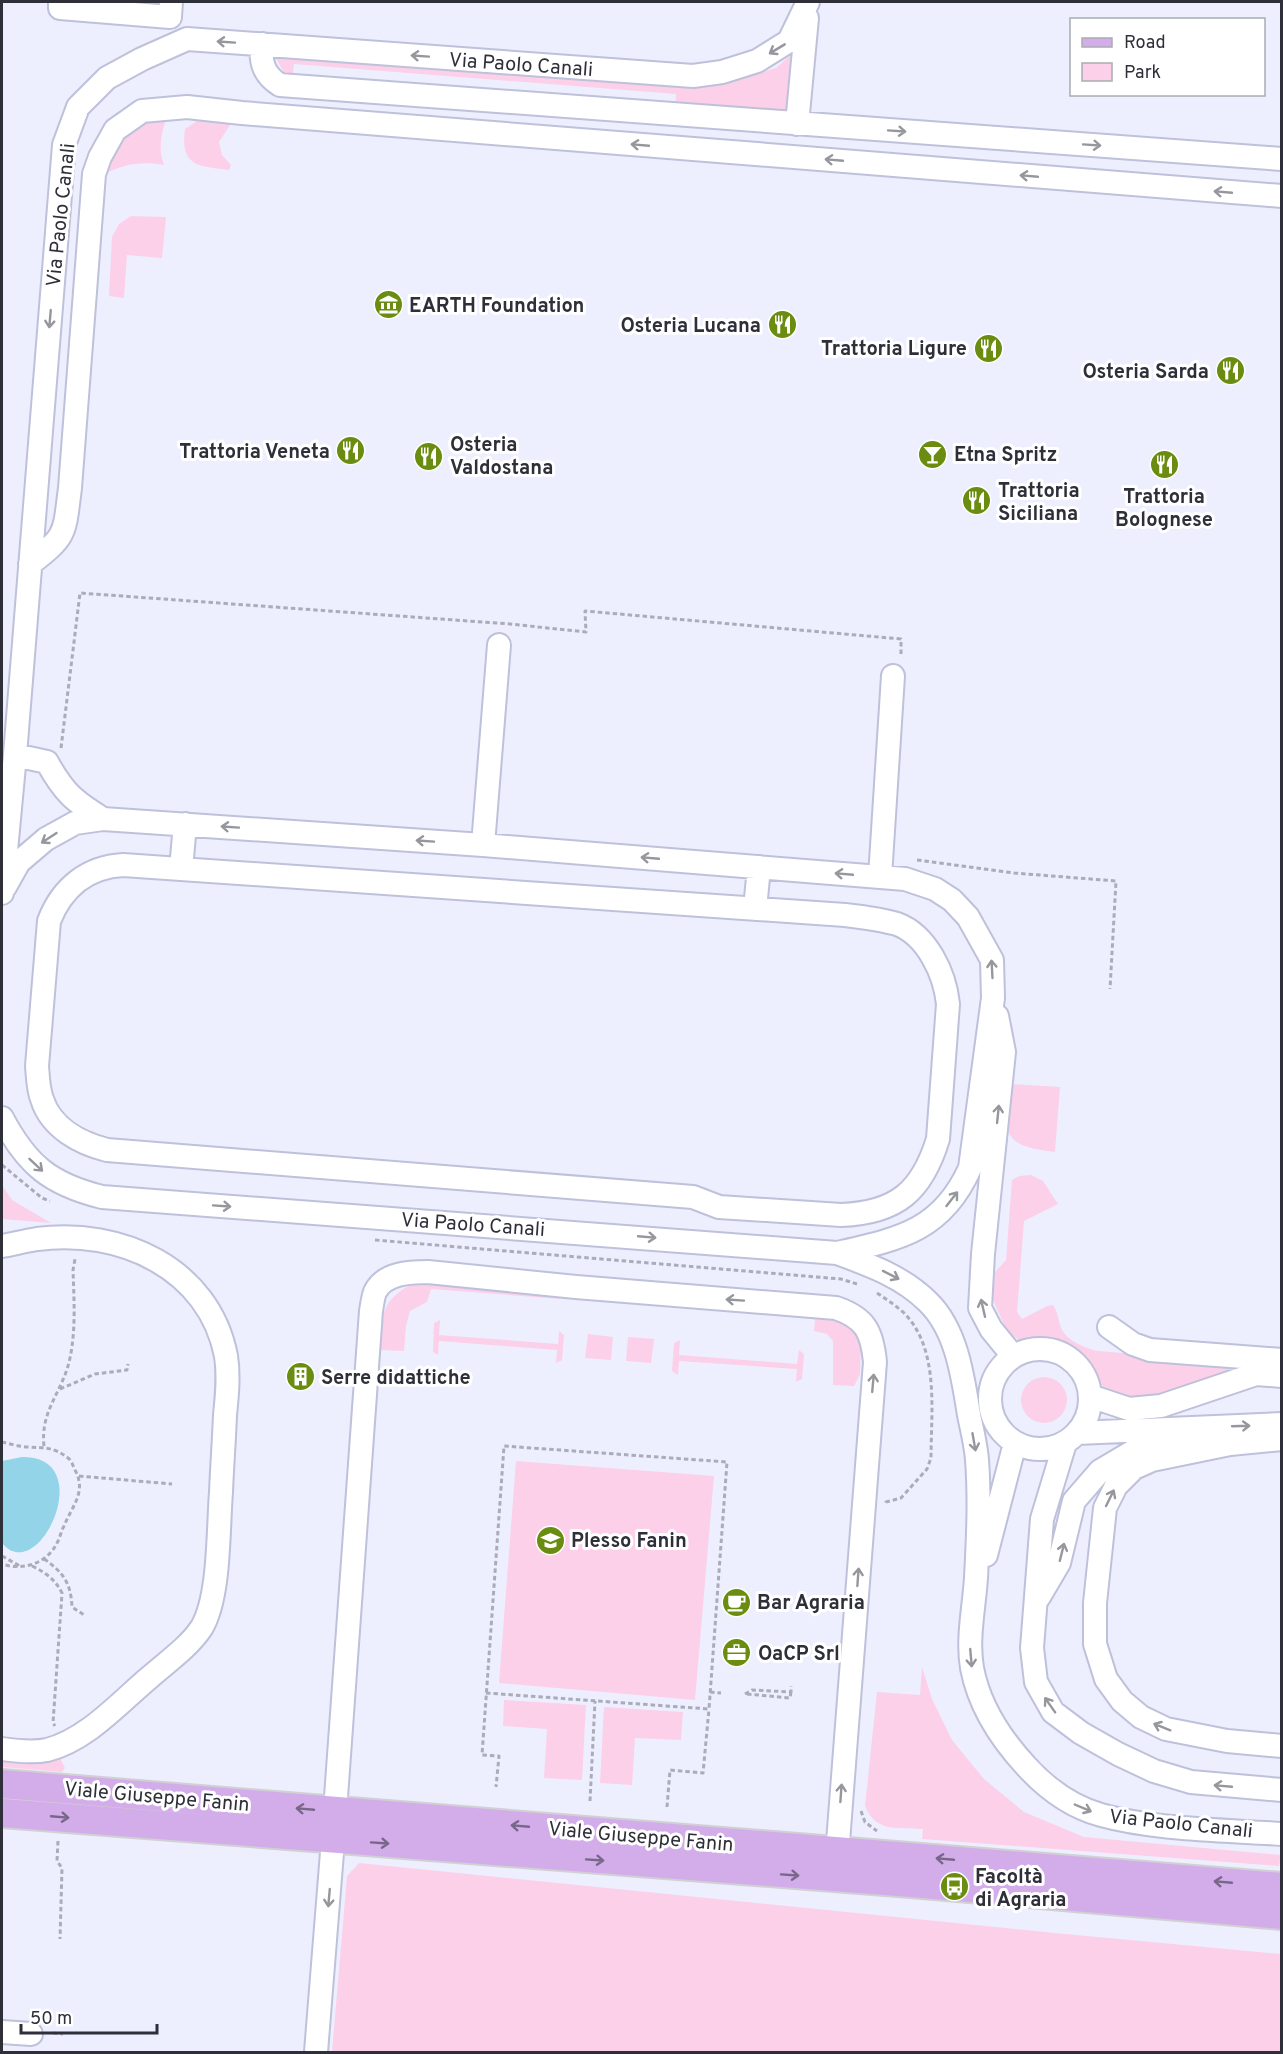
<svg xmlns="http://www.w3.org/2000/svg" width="1283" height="2054" viewBox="0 0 1283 2054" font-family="Overpass,sans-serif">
<rect width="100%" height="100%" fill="#edefff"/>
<path fill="#fcd0e9" d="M 796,50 L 793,108 L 786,114 L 675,108 L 676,94 L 294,64 L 292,80 C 282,73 281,65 274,56 L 675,86 L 721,85 L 776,68 Z
M 203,117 L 234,119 L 219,142 L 222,155 L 231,165 L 229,170 C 198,166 180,167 185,129 Z
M 166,119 C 161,135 158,149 164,165 C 142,161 123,164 103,175 L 116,144 L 140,121 Z
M 131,216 L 166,217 L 162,258 L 127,255 L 124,298 L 109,296 L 112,237 L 119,224 Z
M 1010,1084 L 1060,1087 L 1055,1152 C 999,1145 1005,1134 1010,1084 Z
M 1031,1175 L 1043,1181 L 1058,1204 L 1024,1221 L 1017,1312 L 1022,1319 L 1047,1306 L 1053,1305 C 1058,1312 1058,1320 1061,1328 C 1067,1341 1085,1348 1098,1351 L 1238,1362 L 1240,1369 L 1149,1399 L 1118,1394 L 1098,1384 L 1075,1358 L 1062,1348 L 1023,1343 L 1007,1331 L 993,1300 L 995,1272 L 1006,1260 L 1012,1180 L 1019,1176 Z
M 2,1185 L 12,1200 L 51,1223 L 2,1219 Z
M 416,1281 L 554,1293 L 561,1299 L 431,1289 L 427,1302 L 410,1311 L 406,1326 L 404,1351 L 381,1350 C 384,1310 379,1303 416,1281 Z
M 691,1303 L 832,1316 L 856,1329 L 861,1342 L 860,1374 L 854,1386 L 833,1385 L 833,1341 L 827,1334 L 814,1331 L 815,1319 L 684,1308 Z
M 440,1320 L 439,1335 L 558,1344 L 559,1331 L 564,1335 L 562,1360 L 556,1363 L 557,1350 L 439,1341 L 438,1355 L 433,1352 L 434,1323 Z
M 588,1334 L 613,1337 L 611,1360 L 585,1358 Z
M 628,1337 L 654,1339 L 651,1363 L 626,1361 Z
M 680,1340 L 679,1355 L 797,1364 L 799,1350 L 804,1354 L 802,1379 L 796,1382 L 797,1369 L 679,1361 L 678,1375 L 672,1371 L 674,1343 Z
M1021 1400a23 23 0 1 1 46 0a23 23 0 1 1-46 0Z
M 516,1461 L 714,1476 L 695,1700 L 499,1683 Z
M 922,1667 L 932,1699 L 952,1740 L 984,1779 L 1024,1812 L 1084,1837 L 1281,1855 L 1279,1866 L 922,1839 L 923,1829 C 897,1827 876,1833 865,1806 L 877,1692 L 920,1695 Z
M 504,1700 L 586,1705 L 582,1780 L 544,1778 L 547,1729 L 503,1726 Z
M 604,1707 L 683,1712 L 681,1740 L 635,1738 L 632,1785 L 600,1783 Z
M 58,1754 L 65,1768 L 62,1772 L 2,1767 L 2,1759 Z
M 359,1863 L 1055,1933 L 1281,1954 L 1281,2052 L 332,2052 L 347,1876 Z"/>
<path fill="#93d4e8" d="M 22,1457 C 100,1456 38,1588 2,1543 L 2,1461 Z"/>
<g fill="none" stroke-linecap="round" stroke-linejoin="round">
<defs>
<path id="minor" d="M 60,2 L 60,8 L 170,17 L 171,2
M 262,44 C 260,63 264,75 280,85 L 1282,159
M 797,124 L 807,18
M 30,564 C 68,535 64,533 70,488 L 94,174 L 100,157 L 115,130 L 142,111 L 187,107 L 242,113 L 1282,196
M 15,755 L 47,762 C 64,793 74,801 103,819
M 483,845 L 499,645
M 123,865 L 845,915 C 862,917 880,919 897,924 C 927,935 945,974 948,1004 L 938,1139 C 922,1191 897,1213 841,1215 L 719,1207 L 693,1197 L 107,1150 C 80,1143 51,1128 42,1099 C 38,1089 38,1077 37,1066 L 49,921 C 62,888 87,867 123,865 Z
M 181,869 L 185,824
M 880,877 L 893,676
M 5,887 L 19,862 L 46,839 L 75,823 L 103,819 L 483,845 L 905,879 L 935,889 L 952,900 L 968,917 L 992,960 L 993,998 L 970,1168 C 942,1231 899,1239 837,1253
M 2,893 L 15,755 L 64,145 L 78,107 L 107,78 L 142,59 L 187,39 L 693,76 L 722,72 L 757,61 L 789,41 L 808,2
M 755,909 L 759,867
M 997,1016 L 1004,1052 L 983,1254 L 980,1308 L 991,1329 L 1013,1356
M 2,1118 C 27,1165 50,1184 102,1197 L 837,1253 C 870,1265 903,1277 928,1302 C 957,1330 963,1378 969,1415 C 972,1430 976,1445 977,1460 C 980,1499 978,1539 976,1578 C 974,1608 967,1639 972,1668 C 979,1705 1001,1739 1026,1766 C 1046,1788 1072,1807 1101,1815 C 1155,1830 1225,1830 1282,1834
M 2,1246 C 13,1244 25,1241 37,1239 C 120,1228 209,1268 226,1356 C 229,1376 227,1396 225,1415 C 224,1441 222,1467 221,1492 C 218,1529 220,1596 202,1627 C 190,1646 167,1662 150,1677 C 119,1703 87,1740 47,1750 C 32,1753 16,1751 2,1749
M 1109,1327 L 1133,1344 L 1150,1350 L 1282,1360
M990 1399a50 50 0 1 1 100 0a50 50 0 1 1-100 0Z
M 1090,1396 L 1129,1409 L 1161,1406 L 1256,1374 L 1282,1376
M 1077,1433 L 1282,1424
M 1282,1439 L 1230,1444 L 1152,1460 L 1134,1468 L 1116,1486 L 1105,1508 L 1095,1603 L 1095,1644 L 1106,1679 L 1122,1701 L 1141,1717 L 1166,1729 L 1227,1741 L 1282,1746
M 1065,1443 L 1042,1519 L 1032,1648 L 1036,1682 L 1053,1712 L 1081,1733 L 1118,1754 L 1154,1771 L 1191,1782 L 1282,1790
M 986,1555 L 1015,1443
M 1039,1597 L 1059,1563 L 1074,1501 L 1100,1471 L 1144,1445 L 1184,1433 L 1223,1442
M 335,1811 L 371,1311 C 372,1305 373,1297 375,1292 C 384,1273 410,1272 428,1272 L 576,1287 L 836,1308 C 865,1318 872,1331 875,1362 L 836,1868
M 2,2032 L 31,2034
M 316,2052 L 333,1840"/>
<path id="major" d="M 2,1784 L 1282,1887
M 2,1813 L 911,1883 L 1282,1915"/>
</defs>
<use href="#minor" stroke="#bec1da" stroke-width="26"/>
<use href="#major" stroke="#d1d1d3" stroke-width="32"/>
<path stroke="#abacba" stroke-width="3" stroke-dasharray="4.5 3" stroke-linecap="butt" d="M 61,748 L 80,593 L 510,624 L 586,632 L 585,611 L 901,639 L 901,657
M 917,860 L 1014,873 L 1116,881 L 1110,989
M 2,1165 L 42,1198 L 50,1201
M 375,1240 L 841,1279 L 857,1284
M 877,1293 C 886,1299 895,1305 903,1312 C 940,1348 931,1411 931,1458 L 927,1469 L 901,1498 L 886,1502 L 886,1505
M 60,1389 L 95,1374 L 127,1370 L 128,1364
M 2,1442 C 10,1444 20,1447 29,1447 C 45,1448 54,1447 68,1458 C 72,1461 73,1466 75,1470 C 87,1492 72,1506 64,1526 C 61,1531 60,1538 57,1543 C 47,1564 22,1571 2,1564
M 44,1446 C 40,1410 63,1392 70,1358 C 76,1329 74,1299 73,1270 L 75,1259
M 79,1476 L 172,1484
M 2,1556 L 20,1566
M 44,1559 C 63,1572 71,1583 72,1607 L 84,1615
M 32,1566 C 46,1573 55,1579 62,1593 L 53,1723 L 55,1726
M 710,1692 L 721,1693
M 486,1693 L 709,1709 L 727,1462 L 504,1446 L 482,1755 L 499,1756 L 496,1787
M 745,1694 L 752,1690 L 791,1692 L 791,1686
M 747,1694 L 790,1698 L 791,1692
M 590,1801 L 595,1701
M 667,1807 L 670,1770 L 703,1773 L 709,1709
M 861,1811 L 865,1822 L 877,1831
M 58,1841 L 57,1861 L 62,1868 L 60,1939
M 53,2033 L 63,2034"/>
<use href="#minor" stroke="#fff" stroke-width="22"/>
<use href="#major" stroke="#d3acea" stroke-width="28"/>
</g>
<defs><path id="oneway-shaft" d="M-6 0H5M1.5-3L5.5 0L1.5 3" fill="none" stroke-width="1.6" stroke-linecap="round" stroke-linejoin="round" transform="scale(1.5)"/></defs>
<g stroke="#96979c">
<use href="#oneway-shaft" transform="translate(226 42) rotate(-176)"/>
<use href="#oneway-shaft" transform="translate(777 49) rotate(149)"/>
<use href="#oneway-shaft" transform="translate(420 56) rotate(-176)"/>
<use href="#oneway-shaft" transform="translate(897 131) rotate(4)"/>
<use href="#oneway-shaft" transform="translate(640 145) rotate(-175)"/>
<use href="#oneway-shaft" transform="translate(1092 145) rotate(4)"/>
<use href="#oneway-shaft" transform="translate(834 160) rotate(-175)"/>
<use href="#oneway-shaft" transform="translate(1029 176) rotate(-175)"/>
<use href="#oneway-shaft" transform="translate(1223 192) rotate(-175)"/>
<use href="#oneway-shaft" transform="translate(50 319) rotate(95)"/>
<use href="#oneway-shaft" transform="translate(230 827) rotate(-176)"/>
<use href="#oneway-shaft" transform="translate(49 838) rotate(147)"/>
<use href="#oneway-shaft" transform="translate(425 841) rotate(-176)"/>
<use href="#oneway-shaft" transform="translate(650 858) rotate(-175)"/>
<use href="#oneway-shaft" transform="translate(844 874) rotate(-175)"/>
<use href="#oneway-shaft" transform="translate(992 969) rotate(-93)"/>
<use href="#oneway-shaft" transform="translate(998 1114) rotate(-84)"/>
<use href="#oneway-shaft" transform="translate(36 1165) rotate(43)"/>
<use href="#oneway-shaft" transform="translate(952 1199) rotate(-52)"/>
<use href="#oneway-shaft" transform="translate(222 1206) rotate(4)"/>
<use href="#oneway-shaft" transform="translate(647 1237) rotate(5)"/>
<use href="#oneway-shaft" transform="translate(891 1275) rotate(27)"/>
<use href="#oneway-shaft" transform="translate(735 1300) rotate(-176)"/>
<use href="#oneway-shaft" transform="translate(983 1308) rotate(-103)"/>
<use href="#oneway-shaft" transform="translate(873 1383) rotate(-85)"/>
<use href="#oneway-shaft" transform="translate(1241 1426) rotate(-2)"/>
<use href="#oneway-shaft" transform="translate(974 1442) rotate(80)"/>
<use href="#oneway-shaft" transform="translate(1110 1498) rotate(-64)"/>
<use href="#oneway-shaft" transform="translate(1062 1552) rotate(-76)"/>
<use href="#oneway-shaft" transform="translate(858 1577) rotate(-86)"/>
<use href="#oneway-shaft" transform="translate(971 1658) rotate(85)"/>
<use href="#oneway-shaft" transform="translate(1050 1705) rotate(-125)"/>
<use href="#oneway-shaft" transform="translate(1162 1727) rotate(-158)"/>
<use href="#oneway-shaft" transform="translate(1223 1786) rotate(-175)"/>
<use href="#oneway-shaft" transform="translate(841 1793) rotate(-86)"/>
<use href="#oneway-shaft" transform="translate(1083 1808) rotate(23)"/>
<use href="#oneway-shaft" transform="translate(329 1898) rotate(95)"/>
</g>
<g stroke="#786789">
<use href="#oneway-shaft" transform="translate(305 1809) rotate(-175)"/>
<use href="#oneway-shaft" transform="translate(60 1817) rotate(5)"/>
<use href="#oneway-shaft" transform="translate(520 1826) rotate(-175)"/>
<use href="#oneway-shaft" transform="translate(380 1843) rotate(4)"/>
<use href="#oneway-shaft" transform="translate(945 1859) rotate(-175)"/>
<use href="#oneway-shaft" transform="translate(595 1860) rotate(4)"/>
<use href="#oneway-shaft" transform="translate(790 1875) rotate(4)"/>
<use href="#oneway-shaft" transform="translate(1223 1882) rotate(-175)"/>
</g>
<defs>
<symbol id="museum-disc" viewBox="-11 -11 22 22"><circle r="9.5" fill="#6a8c11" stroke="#fff"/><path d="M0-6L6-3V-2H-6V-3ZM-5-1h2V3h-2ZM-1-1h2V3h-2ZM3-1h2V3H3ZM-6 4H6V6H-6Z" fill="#fff"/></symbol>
<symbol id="restaurant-disc" viewBox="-11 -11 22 22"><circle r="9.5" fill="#6a8c11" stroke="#fff"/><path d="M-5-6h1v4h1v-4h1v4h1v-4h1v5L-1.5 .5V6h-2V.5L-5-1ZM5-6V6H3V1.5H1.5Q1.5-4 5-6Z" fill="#fff"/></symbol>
<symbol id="bar-disc" viewBox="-11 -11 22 22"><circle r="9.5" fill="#6a8c11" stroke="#fff"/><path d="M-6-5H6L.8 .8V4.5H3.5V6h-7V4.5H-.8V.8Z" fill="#fff"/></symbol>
<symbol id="building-disc" viewBox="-11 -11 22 22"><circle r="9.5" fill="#6a8c11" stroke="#fff"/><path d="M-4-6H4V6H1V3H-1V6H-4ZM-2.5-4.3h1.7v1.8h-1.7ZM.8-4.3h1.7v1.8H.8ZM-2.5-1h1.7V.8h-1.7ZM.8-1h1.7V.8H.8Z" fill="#fff"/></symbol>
<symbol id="university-disc" viewBox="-11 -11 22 22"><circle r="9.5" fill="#6a8c11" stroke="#fff"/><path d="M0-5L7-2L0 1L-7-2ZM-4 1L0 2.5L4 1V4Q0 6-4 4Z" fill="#fff"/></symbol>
<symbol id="cafe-disc" viewBox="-11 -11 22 22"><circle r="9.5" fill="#6a8c11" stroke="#fff"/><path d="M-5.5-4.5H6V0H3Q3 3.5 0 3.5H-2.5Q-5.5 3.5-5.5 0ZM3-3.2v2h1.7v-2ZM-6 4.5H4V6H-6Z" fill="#fff"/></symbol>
<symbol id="office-disc" viewBox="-11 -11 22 22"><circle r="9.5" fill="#6a8c11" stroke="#fff"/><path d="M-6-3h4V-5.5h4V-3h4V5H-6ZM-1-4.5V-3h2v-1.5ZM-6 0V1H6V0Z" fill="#fff"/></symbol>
<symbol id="bus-disc" viewBox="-11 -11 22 22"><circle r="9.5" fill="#6a8c11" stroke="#fff"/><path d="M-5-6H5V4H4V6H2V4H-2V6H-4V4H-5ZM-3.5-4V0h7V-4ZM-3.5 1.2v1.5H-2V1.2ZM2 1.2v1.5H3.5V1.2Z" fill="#fff"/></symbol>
</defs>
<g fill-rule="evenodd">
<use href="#museum-disc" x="372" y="288" width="33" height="33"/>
<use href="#restaurant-disc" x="766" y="308" width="33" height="33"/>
<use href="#restaurant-disc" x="972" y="332" width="33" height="33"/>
<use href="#restaurant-disc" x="1214" y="354" width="33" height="33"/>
<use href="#restaurant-disc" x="334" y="434" width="33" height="33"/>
<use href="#bar-disc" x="916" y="438" width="33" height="33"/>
<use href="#restaurant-disc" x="412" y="440" width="33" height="33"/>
<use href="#restaurant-disc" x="1148" y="448" width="33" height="33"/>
<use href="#restaurant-disc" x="960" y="484" width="33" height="33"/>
<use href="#building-disc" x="284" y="1360" width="33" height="33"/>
<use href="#university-disc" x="534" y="1524" width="33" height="33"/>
<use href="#cafe-disc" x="720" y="1586" width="33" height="33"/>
<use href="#office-disc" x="720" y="1636" width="33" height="33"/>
<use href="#bus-disc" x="938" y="1870" width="33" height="33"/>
</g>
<g text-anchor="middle" stroke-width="6" stroke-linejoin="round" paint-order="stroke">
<g font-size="20" fill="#2e2f39" stroke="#fff">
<text transform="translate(521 64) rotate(4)" y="7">Via Paolo Canali</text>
<text transform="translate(60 215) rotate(-84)" y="7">Via Paolo Canali</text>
<text transform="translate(473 1224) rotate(4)" y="7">Via Paolo Canali</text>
<text transform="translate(157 1796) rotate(5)" y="7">Viale Giuseppe Fanin</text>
<text transform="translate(1181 1823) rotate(6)" y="7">Via Paolo Canali</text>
<text transform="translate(641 1836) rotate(5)" y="7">Viale Giuseppe Fanin</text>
</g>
<g font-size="20" font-weight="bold" fill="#2e2f39" stroke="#fff" text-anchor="start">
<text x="409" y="312">EARTH Foundation</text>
<text x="761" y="332" text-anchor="end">Osteria Lucana</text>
<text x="967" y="355" text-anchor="end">Trattoria Ligure</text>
<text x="1209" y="378" text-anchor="end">Osteria Sarda</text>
<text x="450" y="451">Osteria<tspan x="450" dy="23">Valdostana</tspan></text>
<text x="330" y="458" text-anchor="end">Trattoria Veneta</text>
<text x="954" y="461">Etna Spritz</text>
<text x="998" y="497">Trattoria<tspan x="998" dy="23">Siciliana</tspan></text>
<text x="1164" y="503" text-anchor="middle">Trattoria<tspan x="1164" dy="23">Bolognese</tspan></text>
<text x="321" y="1384">Serre didattiche</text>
<text x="571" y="1547">Plesso Fanin</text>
<text x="757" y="1609">Bar Agraria</text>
<text x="758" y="1660">OaCP Srl</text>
<text x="975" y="1883">Facoltà<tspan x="975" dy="23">di Agraria</tspan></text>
</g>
</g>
<rect width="1283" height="2054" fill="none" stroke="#2e2f39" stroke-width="6"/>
<rect x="1070" y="18" width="195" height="78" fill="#ffffff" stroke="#abacb0" stroke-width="1.5"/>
<rect x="1082" y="38" width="30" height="9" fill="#d3acea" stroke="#abacb0" stroke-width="1.5"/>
<text x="1124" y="48" font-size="18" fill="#2e2f39">Road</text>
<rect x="1082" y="63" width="30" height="18" fill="#fcd0e9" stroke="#abacb0" stroke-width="1.5"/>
<text x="1124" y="78" font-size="18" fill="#2e2f39">Park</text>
<path d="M21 2024v9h136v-9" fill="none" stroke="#2e2f39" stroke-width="3"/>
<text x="30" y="2024" font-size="18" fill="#2e2f39" stroke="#ffffff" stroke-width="4.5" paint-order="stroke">50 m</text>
</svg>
